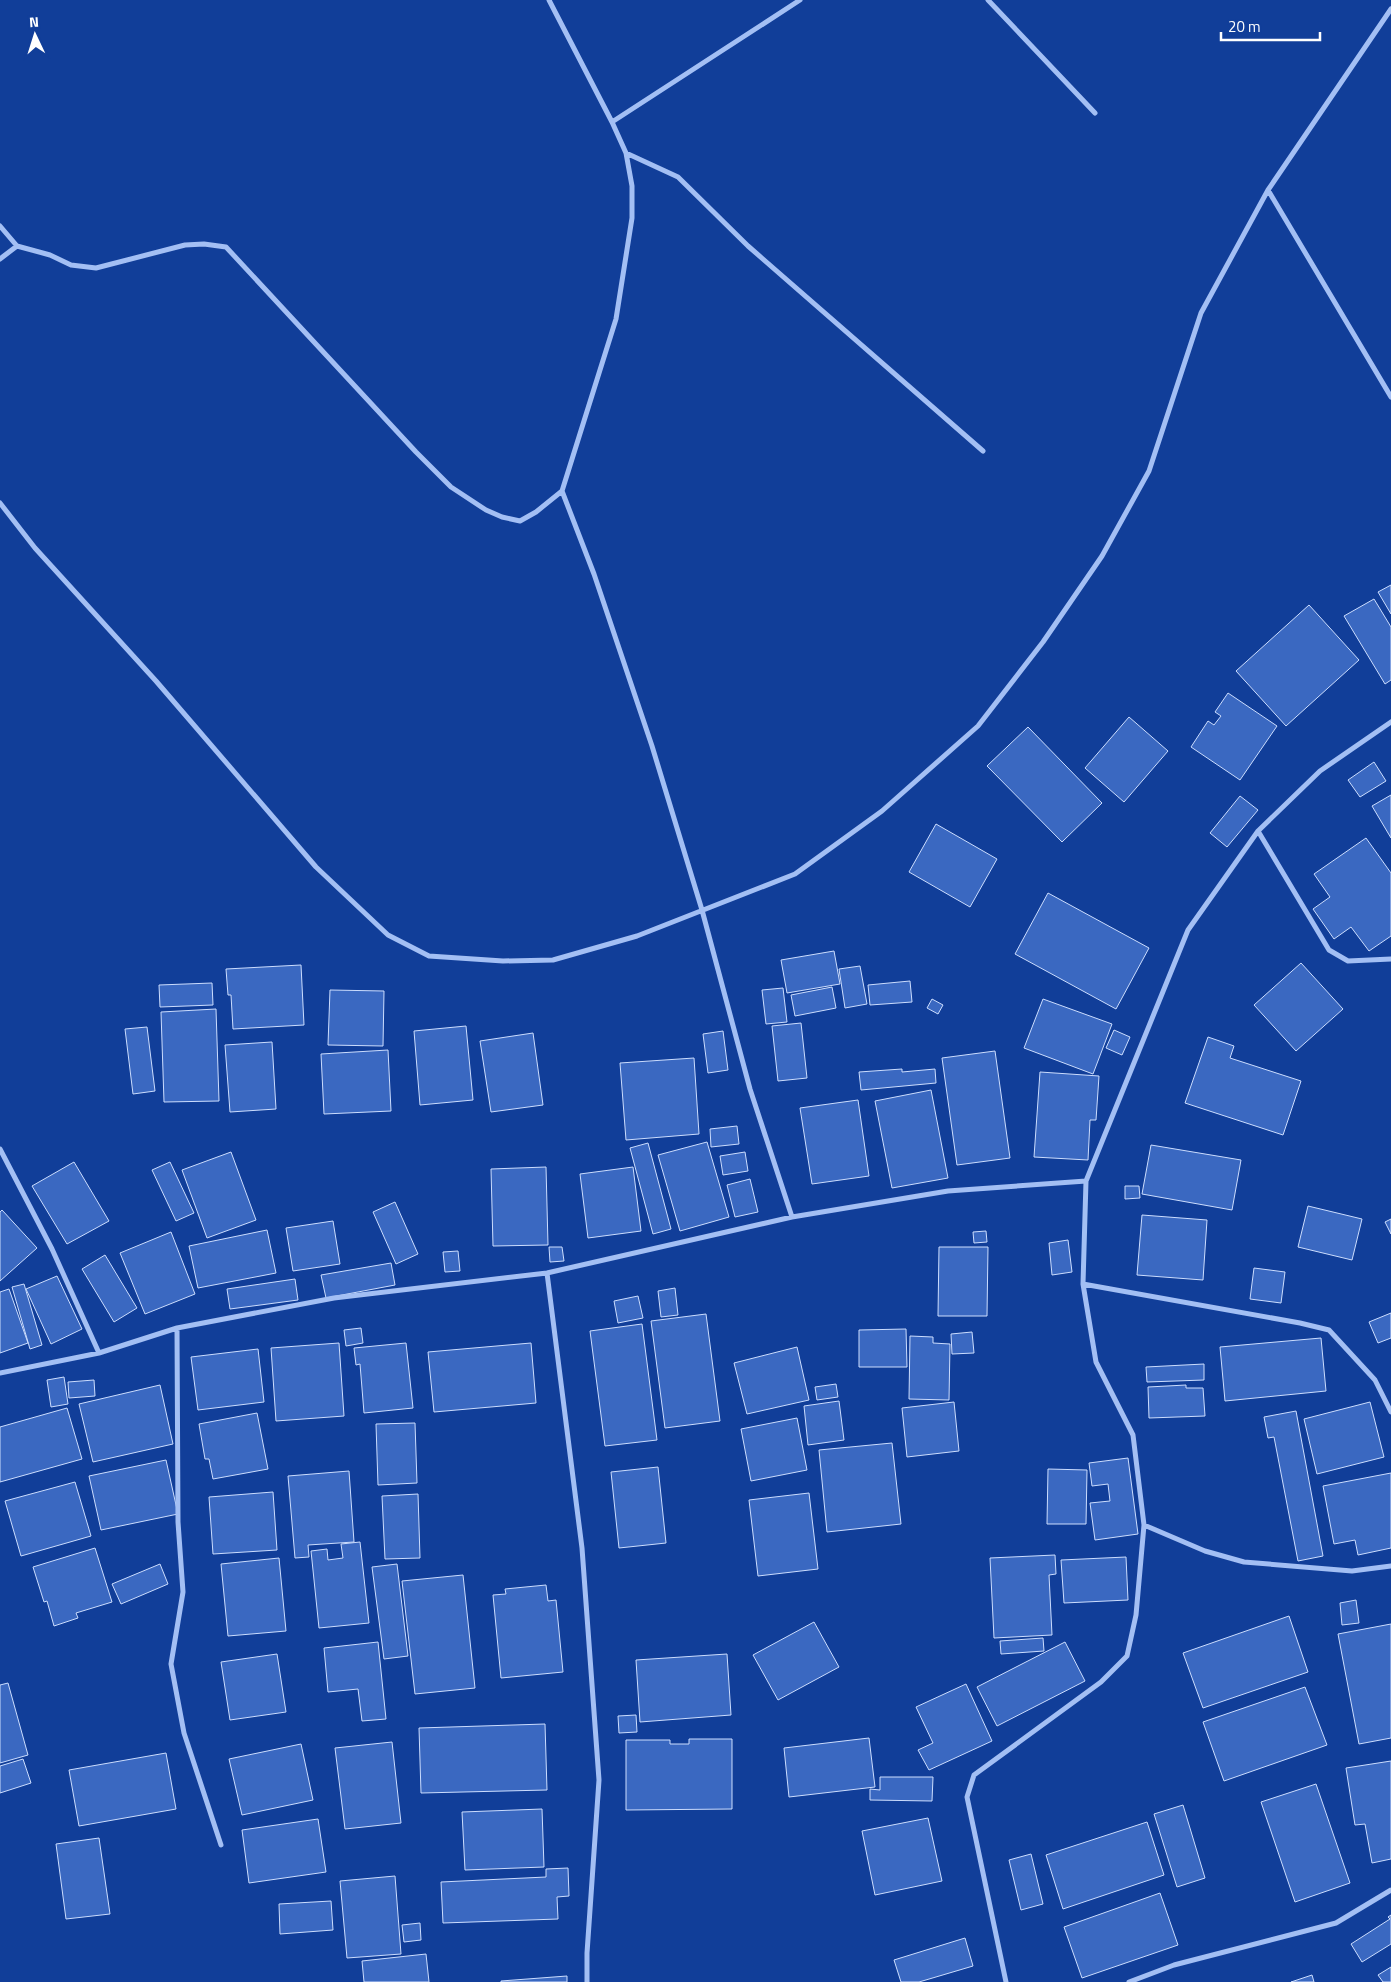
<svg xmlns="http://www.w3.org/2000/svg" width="1391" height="1982" viewBox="0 0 1391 1982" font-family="'Titillium Web',sans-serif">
<rect width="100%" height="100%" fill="#113e99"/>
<path fill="#3a68c1" stroke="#ccddfe" d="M 1391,585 L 1391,614 L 1378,592 Z
M 1374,599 L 1391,627 L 1391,680 L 1385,684 L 1344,616 Z
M 1309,605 L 1359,660 L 1286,726 L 1236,671 Z
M 1228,693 L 1277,726 L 1240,780 L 1191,747 L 1208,721 L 1214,725 L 1221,716 L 1215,712 Z
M 1129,717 L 1168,751 L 1124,802 L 1085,768 Z
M 1028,727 L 1102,803 L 1062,842 L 987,766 Z
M 1374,762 L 1386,781 L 1360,797 L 1348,780 Z
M 1391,795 L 1391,838 L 1372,806 Z
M 1240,796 L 1258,810 L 1227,847 L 1210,833 Z
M 936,824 L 997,859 L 970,907 L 909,872 Z
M 1366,838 L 1391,873 L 1391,936 L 1369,951 L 1351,927 L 1334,939 L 1313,909 L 1330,897 L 1314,874 Z
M 1048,893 L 1149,948 L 1116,1009 L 1015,954 Z
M 834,951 L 840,984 L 787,993 L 781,960 Z
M 1301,963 L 1343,1009 L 1296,1051 L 1254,1005 Z
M 301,965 L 304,1025 L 233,1029 L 231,995 L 228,995 L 226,969 Z
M 860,966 L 867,1004 L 845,1008 L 839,969 Z
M 910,981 L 912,1002 L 870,1005 L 868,985 Z
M 212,983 L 213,1005 L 160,1007 L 159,985 Z
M 832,987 L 836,1008 L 795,1016 L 791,995 Z
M 783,988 L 787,1022 L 766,1024 L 762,990 Z
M 330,990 L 384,991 L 383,1046 L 328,1045 Z
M 932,999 L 943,1005 L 938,1014 L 927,1008 Z
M 1043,999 L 1112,1024 L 1093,1074 L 1024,1048 Z
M 216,1009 L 219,1101 L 164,1102 L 161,1012 Z
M 801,1023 L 807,1078 L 778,1081 L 772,1026 Z
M 466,1026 L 473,1100 L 420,1105 L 414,1031 Z
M 147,1027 L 155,1091 L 133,1094 L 125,1029 Z
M 1114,1030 L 1130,1037 L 1122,1055 L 1106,1048 Z
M 723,1031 L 728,1070 L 708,1073 L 703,1034 Z
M 533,1033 L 543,1105 L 491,1112 L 480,1041 Z
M 1208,1037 L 1234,1046 L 1230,1058 L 1301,1081 L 1283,1135 L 1185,1103 Z
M 272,1042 L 276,1109 L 230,1112 L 225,1045 Z
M 388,1050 L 391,1111 L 324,1114 L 321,1054 Z
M 995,1051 L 1010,1158 L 957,1165 L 942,1058 Z
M 694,1058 L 699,1134 L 626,1140 L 620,1063 Z
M 902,1069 L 902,1072 L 935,1069 L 936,1083 L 861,1090 L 859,1072 Z
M 1040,1072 L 1099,1076 L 1096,1120 L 1090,1120 L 1088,1160 L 1034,1157 Z
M 931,1090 L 948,1178 L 892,1188 L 875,1101 Z
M 858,1100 L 869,1176 L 812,1184 L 800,1108 Z
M 737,1126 L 739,1144 L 711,1147 L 710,1129 Z
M 707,1142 L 729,1217 L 680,1231 L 658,1155 Z
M 648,1143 L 671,1229 L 653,1234 L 630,1148 Z
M 1151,1145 L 1241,1160 L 1232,1210 L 1142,1194 Z
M 231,1152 L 256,1220 L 207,1238 L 182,1170 Z
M 745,1152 L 748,1171 L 723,1175 L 720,1156 Z
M 74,1162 L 109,1221 L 67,1244 L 32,1186 Z
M 170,1162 L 194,1213 L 176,1221 L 152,1170 Z
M 546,1167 L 548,1245 L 493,1246 L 491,1169 Z
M 633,1167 L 641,1231 L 588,1238 L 580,1174 Z
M 750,1179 L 758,1212 L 735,1217 L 727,1185 Z
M 1125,1186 L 1139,1186 L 1140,1198 L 1125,1199 Z
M 395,1202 L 418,1254 L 396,1264 L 373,1212 Z
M 1308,1206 L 1362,1219 L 1352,1260 L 1298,1247 Z
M 2,1210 L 37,1248 L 0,1281 L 0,1212 Z
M 1142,1215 L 1207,1220 L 1203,1280 L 1137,1275 Z
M 1391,1219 L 1391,1234 L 1385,1222 Z
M 333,1221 L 340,1264 L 293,1271 L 286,1228 Z
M 267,1230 L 276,1273 L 198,1288 L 189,1246 Z
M 986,1231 L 987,1242 L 974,1243 L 973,1232 Z
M 171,1232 L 195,1294 L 145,1314 L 120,1253 Z
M 1068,1240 L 1072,1272 L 1052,1275 L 1049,1243 Z
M 549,1247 L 562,1247 L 564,1261 L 550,1262 Z
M 939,1247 L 988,1247 L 987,1316 L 938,1316 Z
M 458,1251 L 460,1271 L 445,1272 L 443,1252 Z
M 105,1255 L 137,1308 L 114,1322 L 82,1269 Z
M 391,1263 L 395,1285 L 326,1298 L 321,1275 Z
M 1254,1268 L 1285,1272 L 1281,1303 L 1250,1299 Z
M 57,1276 L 82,1329 L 51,1344 L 26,1289 Z
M 295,1279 L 298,1300 L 230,1309 L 227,1289 Z
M 24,1284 L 42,1345 L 30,1349 L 12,1287 Z
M 675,1288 L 678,1315 L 661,1317 L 658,1291 Z
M 9,1289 L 28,1343 L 0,1353 L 0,1292 Z
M 638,1296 L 643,1318 L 618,1323 L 614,1301 Z
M 1391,1313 L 1391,1338 L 1378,1343 L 1369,1322 Z
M 706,1314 L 720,1421 L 665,1428 L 651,1321 Z
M 642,1324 L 657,1440 L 605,1446 L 590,1331 Z
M 361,1328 L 363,1343 L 346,1346 L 344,1330 Z
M 906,1329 L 907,1367 L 859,1367 L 859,1330 Z
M 972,1332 L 974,1353 L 952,1354 L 951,1334 Z
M 910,1336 L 933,1337 L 933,1343 L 950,1344 L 949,1400 L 909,1399 Z
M 1321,1338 L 1326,1391 L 1225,1401 L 1220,1347 Z
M 339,1343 L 344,1416 L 276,1421 L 271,1348 Z
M 406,1343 L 413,1408 L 364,1413 L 360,1364 L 356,1365 L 354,1348 Z
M 531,1343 L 536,1403 L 434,1412 L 428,1352 Z
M 797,1347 L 809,1400 L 747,1414 L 734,1363 Z
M 258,1349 L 264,1402 L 198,1410 L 191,1357 Z
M 1204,1364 L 1204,1380 L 1147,1382 L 1146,1367 Z
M 64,1377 L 68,1404 L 51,1407 L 47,1380 Z
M 94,1380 L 95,1396 L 69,1398 L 68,1382 Z
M 836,1384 L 838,1397 L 817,1400 L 815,1387 Z
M 160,1385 L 173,1444 L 93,1462 L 79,1404 Z
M 1186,1385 L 1186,1388 L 1203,1388 L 1205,1416 L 1149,1418 L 1148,1387 Z
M 839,1401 L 844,1440 L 808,1445 L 804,1406 Z
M 954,1402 L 959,1451 L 907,1457 L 902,1408 Z
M 1370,1402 L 1384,1457 L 1317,1474 L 1304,1419 Z
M 67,1408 L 82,1459 L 0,1482 L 0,1427 Z
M 1296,1411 L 1323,1556 L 1298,1561 L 1274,1437 L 1268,1438 L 1264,1417 Z
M 257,1413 L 268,1469 L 213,1479 L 209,1459 L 205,1459 L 199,1424 Z
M 797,1418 L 807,1470 L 751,1481 L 741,1429 Z
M 415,1423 L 417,1483 L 378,1485 L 376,1424 Z
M 892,1443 L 901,1524 L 827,1532 L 819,1450 Z
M 1128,1458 L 1138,1534 L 1095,1540 L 1090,1503 L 1110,1501 L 1108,1484 L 1092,1486 L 1089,1463 Z
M 166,1460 L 178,1514 L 101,1530 L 89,1476 Z
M 658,1467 L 666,1543 L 619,1548 L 611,1472 Z
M 1048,1469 L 1087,1470 L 1086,1524 L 1047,1524 Z
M 349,1471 L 354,1542 L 308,1545 L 309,1557 L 295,1558 L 288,1476 Z
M 1391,1473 L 1391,1548 L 1358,1555 L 1355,1540 L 1334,1544 L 1323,1486 Z
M 75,1482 L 91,1536 L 21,1556 L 5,1501 Z
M 273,1492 L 277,1550 L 213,1554 L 209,1497 Z
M 809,1493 L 818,1569 L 758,1576 L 749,1500 Z
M 418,1494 L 420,1558 L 385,1559 L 382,1496 Z
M 360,1542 L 369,1623 L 319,1628 L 311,1551 L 327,1549 L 328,1560 L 343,1558 L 341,1544 Z
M 95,1548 L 112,1602 L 76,1613 L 78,1618 L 54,1626 L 47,1601 L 44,1602 L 33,1567 Z
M 1055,1555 L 1056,1574 L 1049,1575 L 1052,1635 L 994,1638 L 990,1558 Z
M 1126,1557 L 1128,1600 L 1064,1603 L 1061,1560 Z
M 279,1558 L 286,1631 L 228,1636 L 221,1564 Z
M 160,1564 L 168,1584 L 121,1604 L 112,1584 Z
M 397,1564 L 408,1656 L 384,1659 L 372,1567 Z
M 463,1575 L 475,1688 L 415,1694 L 402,1581 Z
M 546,1585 L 548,1601 L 556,1600 L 563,1672 L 501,1678 L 493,1595 L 506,1594 L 505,1589 Z
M 1356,1600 L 1359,1623 L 1342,1625 L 1340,1603 Z
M 1289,1616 L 1308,1672 L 1203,1708 L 1183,1653 Z
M 814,1622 L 839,1667 L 778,1700 L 753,1655 Z
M 1391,1624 L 1391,1738 L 1359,1744 L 1338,1634 Z
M 1043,1638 L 1044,1651 L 1001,1654 L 1000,1641 Z
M 378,1642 L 386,1719 L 362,1721 L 358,1689 L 328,1692 L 324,1648 Z
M 1065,1642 L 1085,1681 L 997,1726 L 977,1687 Z
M 277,1654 L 286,1712 L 230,1720 L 221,1662 Z
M 727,1654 L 731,1715 L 640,1722 L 636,1660 Z
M 8,1683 L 28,1755 L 0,1763 L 0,1685 Z
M 966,1684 L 992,1741 L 929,1770 L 918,1750 L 933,1743 L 916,1707 Z
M 1305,1687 L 1327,1745 L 1224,1781 L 1203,1722 Z
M 636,1715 L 637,1732 L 619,1733 L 618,1716 Z
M 545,1724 L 547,1790 L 421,1793 L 419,1728 Z
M 869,1738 L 875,1787 L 789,1797 L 784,1748 Z
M 689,1739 L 732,1739 L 732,1809 L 626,1810 L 626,1740 L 670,1740 L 670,1744 L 689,1744 Z
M 392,1742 L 401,1823 L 345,1829 L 335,1748 Z
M 301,1744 L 313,1800 L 242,1815 L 229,1759 Z
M 166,1753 L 176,1809 L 79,1826 L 69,1770 Z
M 23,1759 L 31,1783 L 0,1793 L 0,1766 Z
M 1391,1761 L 1391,1859 L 1372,1863 L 1365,1824 L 1355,1825 L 1346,1768 Z
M 880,1777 L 933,1777 L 932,1801 L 870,1800 L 870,1789 L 880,1790 Z
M 1316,1784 L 1350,1883 L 1295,1902 L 1261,1802 Z
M 1183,1805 L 1205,1878 L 1177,1887 L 1154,1814 Z
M 542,1809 L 544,1867 L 465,1870 L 462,1812 Z
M 928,1818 L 942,1881 L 875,1895 L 862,1831 Z
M 318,1819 L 326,1872 L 249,1883 L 242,1830 Z
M 1147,1822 L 1164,1875 L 1063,1909 L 1046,1855 Z
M 99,1838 L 110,1914 L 66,1919 L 56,1844 Z
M 1031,1854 L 1043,1904 L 1021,1910 L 1009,1860 Z
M 568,1868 L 569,1896 L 557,1897 L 558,1919 L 443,1923 L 441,1882 L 546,1877 L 546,1869 Z
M 395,1876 L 401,1954 L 347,1958 L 340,1881 Z
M 1160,1893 L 1178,1945 L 1082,1978 L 1064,1927 Z
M 331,1901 L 333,1930 L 280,1934 L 279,1904 Z
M 1391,1915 L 1391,1944 L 1362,1962 L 1351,1944 L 1390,1919 L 1388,1917 Z
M 420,1923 L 421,1940 L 404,1942 L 402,1925 Z
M 965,1938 L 973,1966 L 919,1982 L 901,1982 L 894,1960 Z
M 426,1954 L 429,1982 L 364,1982 L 362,1961 Z
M 1391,1967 L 1391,1982 L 1383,1982 L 1378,1975 Z
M 1312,1975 L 1314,1982 L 1291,1982 Z
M 567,1976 L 567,1982 L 501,1982 L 501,1981 Z"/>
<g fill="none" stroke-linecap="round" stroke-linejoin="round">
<path stroke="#a3bff4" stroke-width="5" d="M 988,0 L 1095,113
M 612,122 L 800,0
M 626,153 L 678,177 L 748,246 L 983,451
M 1268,190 L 1391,397
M 0,226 L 17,246 L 50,255 L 71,265 L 96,268 L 185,245 L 204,244 L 226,247 L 416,452 L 451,487 L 486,510 L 502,517 L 520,521 L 536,512 L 562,491 L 616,319 L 632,218 L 632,186 L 626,153 L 612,122 L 549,0
M 0,259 L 17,246
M 562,491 L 594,574 L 652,746 L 702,910 L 750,1089 L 792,1217
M 0,503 L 35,548 L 156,681 L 316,867 L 388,935 L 429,956 L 503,961 L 553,960 L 637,936 L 795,874 L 882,811 L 978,726 L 1043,642 L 1102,556 L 1149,471 L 1201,313 L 1268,190 L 1391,9
M 1258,831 L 1329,950 L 1348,961 L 1391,959
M 0,1149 L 52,1249 L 99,1353
M 547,1273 L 582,1548 L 599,1780 L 587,1953 L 587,1982
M 1083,1284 L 1300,1323 L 1329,1330 L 1375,1380 L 1391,1412
M 177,1328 L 178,1522 L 183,1592 L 171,1664 L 184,1733 L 221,1845
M 0,1373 L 99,1353 L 177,1328 L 334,1298 L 547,1273 L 792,1217 L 948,1191 L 1086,1181
M 1144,1525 L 1205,1551 L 1244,1562 L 1352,1571 L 1391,1566
M 1006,1982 L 967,1797 L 974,1775 L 1101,1682 L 1127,1656 L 1136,1615 L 1144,1525 L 1133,1435 L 1096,1362 L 1083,1284 L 1086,1181 L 1188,930 L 1258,831 L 1320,771 L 1391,722
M 1129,1982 L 1174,1965 L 1336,1923 L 1391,1890"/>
</g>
<g transform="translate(35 35) rotate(356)" stroke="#113e99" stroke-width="4" paint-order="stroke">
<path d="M0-4L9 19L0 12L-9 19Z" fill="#ffffff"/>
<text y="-8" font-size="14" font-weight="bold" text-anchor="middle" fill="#ffffff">N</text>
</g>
<path d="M1221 32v8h99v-8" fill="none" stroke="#ffffff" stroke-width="2.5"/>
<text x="1228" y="32" font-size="15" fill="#ffffff" stroke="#113e99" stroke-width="4" paint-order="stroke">20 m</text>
</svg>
